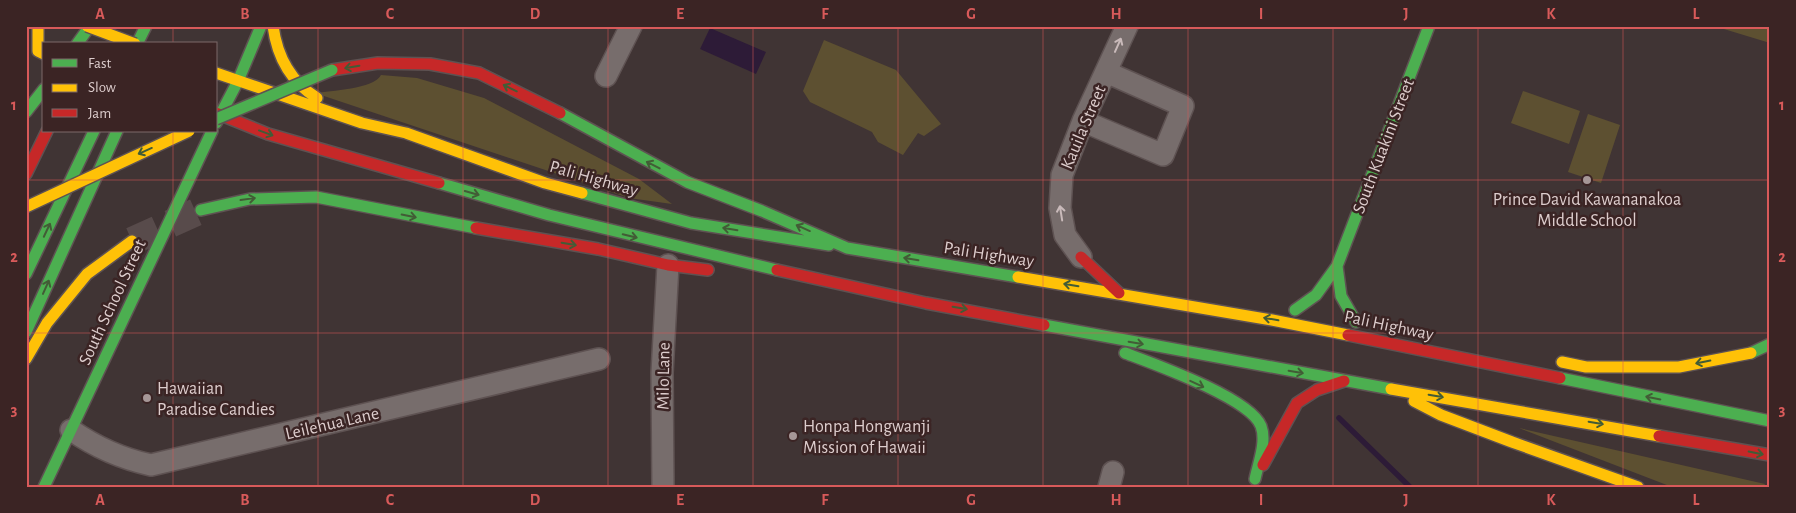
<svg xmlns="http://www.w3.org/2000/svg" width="1796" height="513" viewBox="0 0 1796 513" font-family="'Alegreya Sans',sans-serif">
<rect width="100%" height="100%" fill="#403434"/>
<path fill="#5d5031" d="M 1714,26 L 1770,26 L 1770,43 Z
M 824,40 L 896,70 L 941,124 L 924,136 L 918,133 L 903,155 L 878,142 L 872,132 L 810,102 L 803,91 Z
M 381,75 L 417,78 L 484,98 L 639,179 L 672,204 L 629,198 L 315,93 C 330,91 374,89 381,75 Z
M 1523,91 L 1580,111 L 1569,144 L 1511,123 Z
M 1588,114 L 1620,125 L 1601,183 L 1568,172 Z
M 1519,428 L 1765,484 L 1764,487 L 1672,487 Z"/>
<path fill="#2d1b37" d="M 710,28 L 766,52 L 756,74 L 700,49 Z"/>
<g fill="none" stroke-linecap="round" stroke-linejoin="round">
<path stroke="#2d1b37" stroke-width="5.5" d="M 1339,418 L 1410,487"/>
<path stroke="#584b4b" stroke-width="28" stroke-dasharray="28 14" stroke-linecap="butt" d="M 132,241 L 201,210"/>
<defs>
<path id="street" d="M 606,76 L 631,26
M 1083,121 L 1163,155 L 1183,106 L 1106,72
M 1081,257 L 1065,235 L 1060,208 L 1062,175 L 1083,121 L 1127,26
M 71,430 C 94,446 123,459 151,465 L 599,359
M 663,487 L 662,373 L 668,265
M 1109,487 L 1113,472"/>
<path id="fast" d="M 77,44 L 90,26
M 137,44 L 146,26
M 26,112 L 44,89
M 560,113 L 687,182 L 762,211 L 847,248 L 1018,277
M 216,123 L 238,81 L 261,26
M 439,183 L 549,215 L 777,270
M 582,193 L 691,223 L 829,245
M 201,210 L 250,199 L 316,197 L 476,228
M 1337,266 L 1429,26
M 1337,266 L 1341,296 L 1356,322
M 26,274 L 94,131
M 1295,310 L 1316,295 L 1337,266
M 1044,325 L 1391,389
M 26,332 L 117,131
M 1125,353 C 1154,364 1250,398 1261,426 C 1267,442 1258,464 1255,479
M 1751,353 L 1770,344
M 1560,378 L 1770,421
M 44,487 L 212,131"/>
<path id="slow" d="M 38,26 L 38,51 L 44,54
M 273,26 C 277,56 291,82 317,98
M 216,73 L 362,123 L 406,133 L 545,183 L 582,193
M 1018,277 L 1272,320 L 1348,335
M 26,359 L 47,323 L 87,274 L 132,241
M 1562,362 L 1586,367 L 1679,367 L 1751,353
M 1391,389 L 1659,436
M 1414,401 L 1441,415 L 1512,442
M 1512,442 L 1638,487"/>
<path id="jam" d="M 332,70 L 378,63 L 430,64 L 479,73 L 560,113
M 216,113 L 268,134 L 439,183
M 26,174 L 47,131
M 476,228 L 598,249 L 668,265 L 708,270
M 1081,257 L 1119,293
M 777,270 L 926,303 L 1044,325
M 1348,335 L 1560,378
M 1659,436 L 1770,455
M 1263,465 L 1297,403 L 1317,390 L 1344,381"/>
</defs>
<use href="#street" stroke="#5e5252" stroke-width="24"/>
<use href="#fast" stroke="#5e5252" stroke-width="14"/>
<use href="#slow" stroke="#5e5252" stroke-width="14"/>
<use href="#jam" stroke="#5e5252" stroke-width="14"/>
<use href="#street" stroke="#776d6c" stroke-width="21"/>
<use href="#fast" stroke="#4caf50" stroke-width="11"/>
<use href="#slow" stroke="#ffc107" stroke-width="11"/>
<use href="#jam" stroke="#c62828" stroke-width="11"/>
<defs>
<path id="fast-bridge" d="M 216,119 L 332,70"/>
<path id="slow-bridge" d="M 87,26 L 135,44
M 26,207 L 189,131"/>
</defs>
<use href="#fast-bridge" stroke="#5e5252" stroke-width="14" stroke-linecap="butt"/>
<use href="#slow-bridge" stroke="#5e5252" stroke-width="14" stroke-linecap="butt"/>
<use href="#fast-bridge" stroke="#4caf50" stroke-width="11"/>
<use href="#slow-bridge" stroke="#ffc107" stroke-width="11"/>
</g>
<defs><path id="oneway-shaft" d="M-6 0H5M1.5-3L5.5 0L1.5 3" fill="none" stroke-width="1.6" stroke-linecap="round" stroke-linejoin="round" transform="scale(1.25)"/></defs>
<g stroke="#c9baba">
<use href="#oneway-shaft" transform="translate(1118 45) rotate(-66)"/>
<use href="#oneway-shaft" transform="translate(1061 213) rotate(-99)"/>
</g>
<g stroke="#425c36">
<use href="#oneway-shaft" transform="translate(352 67) rotate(170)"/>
<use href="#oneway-shaft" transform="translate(510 88) rotate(-154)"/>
<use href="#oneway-shaft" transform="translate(266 133) rotate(20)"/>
<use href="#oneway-shaft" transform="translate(145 151) rotate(156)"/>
<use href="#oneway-shaft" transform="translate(653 165) rotate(-153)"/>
<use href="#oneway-shaft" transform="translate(472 193) rotate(16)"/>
<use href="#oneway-shaft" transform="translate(248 199) rotate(-8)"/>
<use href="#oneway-shaft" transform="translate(409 216) rotate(11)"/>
<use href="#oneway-shaft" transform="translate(803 228) rotate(-156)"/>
<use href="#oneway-shaft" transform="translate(730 229) rotate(-171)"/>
<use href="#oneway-shaft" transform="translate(47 230) rotate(-65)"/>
<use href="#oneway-shaft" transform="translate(630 236) rotate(14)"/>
<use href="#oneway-shaft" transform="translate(569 244) rotate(10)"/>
<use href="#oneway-shaft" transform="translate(911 259) rotate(-171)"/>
<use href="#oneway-shaft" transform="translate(1071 285) rotate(-171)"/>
<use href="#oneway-shaft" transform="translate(46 287) rotate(-66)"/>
<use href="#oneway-shaft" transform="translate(960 308) rotate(10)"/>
<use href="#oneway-shaft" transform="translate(1271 319) rotate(-170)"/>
<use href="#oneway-shaft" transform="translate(1136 343) rotate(10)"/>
<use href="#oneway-shaft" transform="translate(1703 362) rotate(169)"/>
<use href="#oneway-shaft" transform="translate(1296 372) rotate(10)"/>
<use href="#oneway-shaft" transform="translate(1197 384) rotate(25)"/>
<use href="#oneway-shaft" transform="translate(1436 396) rotate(10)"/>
<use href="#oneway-shaft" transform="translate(1653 398) rotate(-169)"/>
<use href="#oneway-shaft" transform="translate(1596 423) rotate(10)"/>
<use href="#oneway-shaft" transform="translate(1756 453) rotate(11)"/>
</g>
<path fill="none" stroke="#d85a5a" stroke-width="1" stroke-opacity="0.55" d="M 173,26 L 173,44M 318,26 L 318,487M 463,26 L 463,487M 608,26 L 608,487M 753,26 L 753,487M 898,26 L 898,487M 1043,26 L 1043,487M 1188,26 L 1188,487M 1333,26 L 1333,487M 1478,26 L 1478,487M 1623,26 L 1623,487M 173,131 L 173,487M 26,180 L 1770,180M 26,333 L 1770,333"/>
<g fill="#a69797" stroke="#3b2424" stroke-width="2">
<circle cx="1587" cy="180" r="5"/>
<circle cx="147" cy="398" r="5"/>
<circle cx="793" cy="436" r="5"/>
</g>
<g text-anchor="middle" stroke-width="5" stroke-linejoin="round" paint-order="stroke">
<g font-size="18" fill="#ddcdcd" stroke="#3b2424">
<text transform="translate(1083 127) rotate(-67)" y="6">Kauila Street</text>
<text transform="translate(1383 146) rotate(-69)" y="6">South Kuakini Street</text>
<text transform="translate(594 178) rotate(16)" y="6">Pali Highway</text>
<text transform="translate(989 254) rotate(9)" y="6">Pali Highway</text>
<text transform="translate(112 302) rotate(-65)" y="6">South School Street</text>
<text transform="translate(1389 325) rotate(12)" y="6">Pali Highway</text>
<text transform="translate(663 376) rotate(-89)" y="6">Milo Lane</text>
<text transform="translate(332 423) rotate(-13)" y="6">Leilehua Lane</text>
</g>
<g font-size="18" fill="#ddcdcd" stroke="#3b2424" text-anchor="start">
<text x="1587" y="205" text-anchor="middle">Prince David Kawananakoa<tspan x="1587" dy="21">Middle School</tspan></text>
<text x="157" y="394">Hawaiian<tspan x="157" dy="21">Paradise Candies</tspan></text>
<text x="803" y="432">Honpa Hongwanji<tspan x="803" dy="21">Mission of Hawaii</tspan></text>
</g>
</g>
<rect width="1796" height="513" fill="none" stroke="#3b2424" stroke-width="55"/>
<rect x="42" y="42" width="175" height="90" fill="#3b2424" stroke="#7c6868"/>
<rect x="52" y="59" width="25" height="8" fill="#4caf50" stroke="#7c6868"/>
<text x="88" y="68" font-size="15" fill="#ddcdcd">Fast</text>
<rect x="52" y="84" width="25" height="8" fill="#ffc107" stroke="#7c6868"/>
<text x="88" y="92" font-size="15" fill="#ddcdcd">Slow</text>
<rect x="52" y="109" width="25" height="8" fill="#c62828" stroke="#7c6868"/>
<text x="88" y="118" font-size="15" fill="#ddcdcd">Jam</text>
<rect x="28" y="28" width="1740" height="458" fill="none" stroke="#d85a5a" stroke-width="2"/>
<g font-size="16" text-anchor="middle" font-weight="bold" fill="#d85a5a">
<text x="100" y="19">A</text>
<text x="245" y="19">B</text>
<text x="390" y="19">C</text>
<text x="535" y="19">D</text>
<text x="680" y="19">E</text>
<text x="825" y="19">F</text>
<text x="971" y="19">G</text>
<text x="1116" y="19">H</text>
<text x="1261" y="19">I</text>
<text x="1406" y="19">J</text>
<text x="1551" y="19">K</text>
<text x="1696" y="19">L</text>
<text x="14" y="110">1</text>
<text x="1782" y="110">1</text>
<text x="14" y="262">2</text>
<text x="1782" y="262">2</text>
<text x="14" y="415">3</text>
<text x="1782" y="415">3</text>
<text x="100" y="505">A</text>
<text x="245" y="505">B</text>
<text x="390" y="505">C</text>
<text x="535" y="505">D</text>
<text x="680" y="505">E</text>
<text x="825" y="505">F</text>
<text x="971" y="505">G</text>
<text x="1116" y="505">H</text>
<text x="1261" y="505">I</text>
<text x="1406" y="505">J</text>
<text x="1551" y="505">K</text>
<text x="1696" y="505">L</text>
</g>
</svg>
